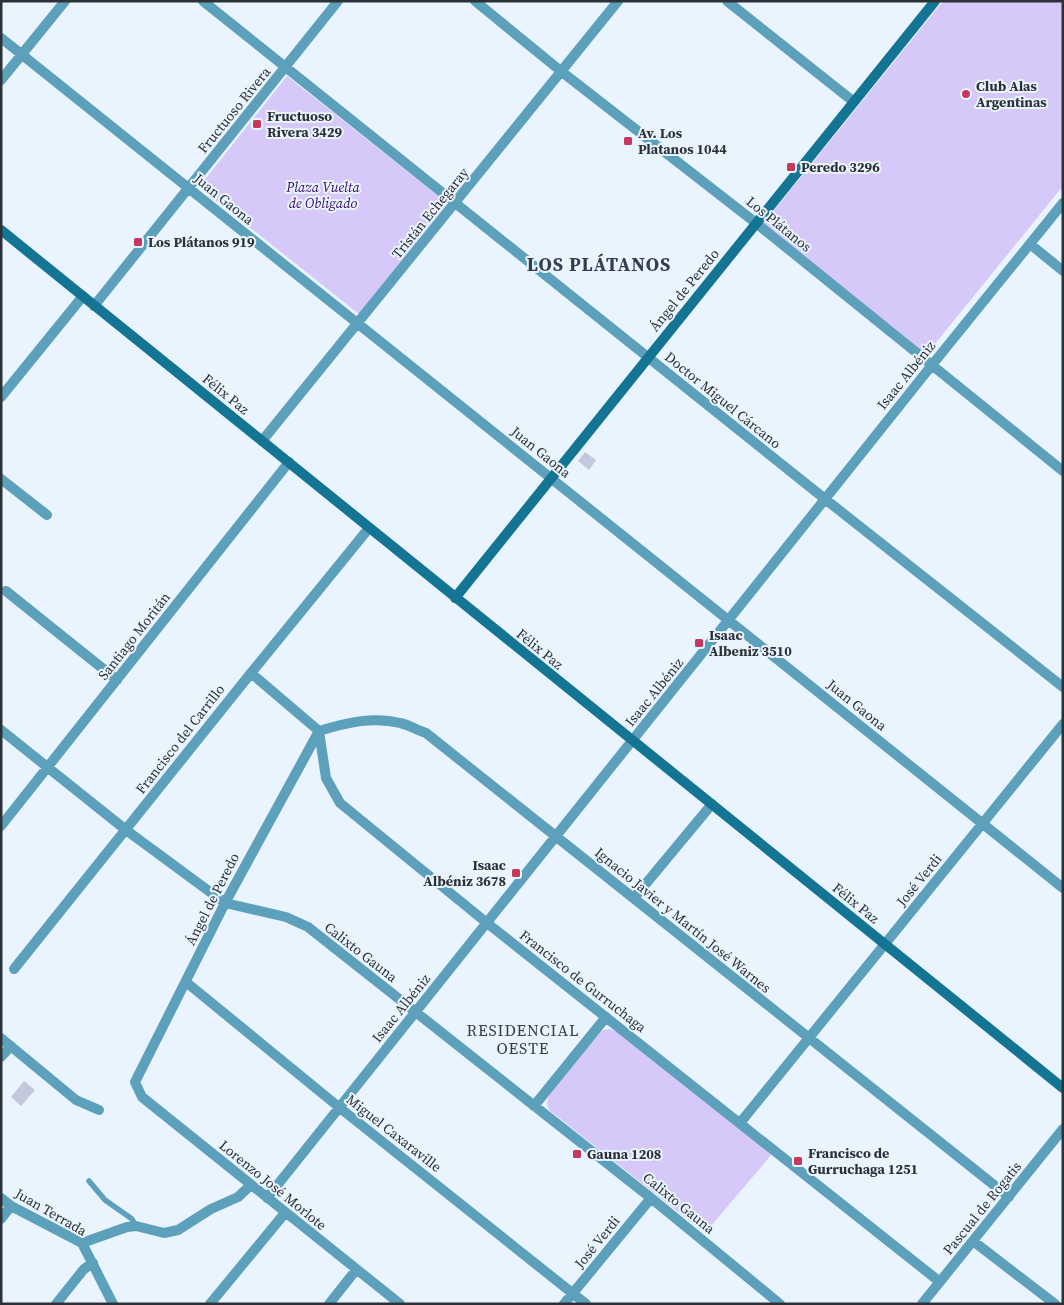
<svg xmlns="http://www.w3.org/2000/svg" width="1064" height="1305" viewBox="0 0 1064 1305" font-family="'Source Serif 4',serif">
<rect width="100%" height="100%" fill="#eaf4fe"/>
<path fill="#d6c9f9" d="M 943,1 L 1063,1 L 1063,186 L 926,355 L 763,224 Z
M 287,76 L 447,203 L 359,314 L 199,187 Z
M 608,1029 L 617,1031 L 772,1154 L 705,1233 L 549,1110 L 547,1103 L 549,1095 L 595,1038 L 603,1030 Z"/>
<path fill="#c3c8dc" d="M 585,452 L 596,460 L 589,470 L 578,461 Z
M 24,1081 L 35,1090 L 21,1106 L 11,1097 Z"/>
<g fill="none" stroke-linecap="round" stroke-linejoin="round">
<path stroke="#5da0bb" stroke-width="5.5" d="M 89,1181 L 105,1200 L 132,1219 L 136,1226"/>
<path stroke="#5da0bb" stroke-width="10" d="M 203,1 L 825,499 L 1063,687
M 475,1 L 562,72 L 756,223 L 1063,471
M 727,1 L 854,102
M 1,38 L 1063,888
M 1,80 L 65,1
M 1030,244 L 1063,271
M 94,306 L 338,1
M 1,397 L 83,296
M 262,441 L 618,1
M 1,479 L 47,515
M 6,591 L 117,680
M 251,673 L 319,731 L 326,778 L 340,803 L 487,923 L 940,1282
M 1,730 L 126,830 L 225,903 L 286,917 L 308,927 L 651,1198 L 780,1304
M 319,731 C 345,723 373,716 400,723 C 409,725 417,730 426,733 L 1009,1197
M 319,731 L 225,903 L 135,1082 L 142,1097 L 400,1304
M 1,826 L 289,462
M 634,898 L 712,804
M 14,969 L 251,673 L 369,528
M 186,982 L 340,1108 L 586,1304
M 1,1038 L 76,1100 L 99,1110
M 1,1057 L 11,1046
M 534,1106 L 606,1017
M 740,1123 L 1063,724
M 1,1198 L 11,1206 L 82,1243 L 113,1304
M 267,1198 L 932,365 L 1063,203
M 1,1219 L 11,1206
M 973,1241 L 1055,1304
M 82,1243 L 127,1227 L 136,1226 L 164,1233 L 178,1230 L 211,1209 L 238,1197 L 251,1185
M 56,1304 L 84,1269 L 93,1263
M 210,1304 L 285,1213
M 329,1304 L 356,1270
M 564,1304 L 651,1198
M 922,1304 L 1063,1129"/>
<path stroke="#137493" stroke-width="10" d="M 1,230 L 1063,1088
M 455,598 L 935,1"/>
</g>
<g fill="#c7385f" stroke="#eaf4fe" stroke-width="2">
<circle cx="966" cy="94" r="5"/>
<rect x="252" y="119" width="10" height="10" rx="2.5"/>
<rect x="623" y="136" width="10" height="10" rx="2.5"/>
<rect x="786" y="162" width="10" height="10" rx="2.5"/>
<rect x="133" y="237" width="10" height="10" rx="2.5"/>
<rect x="694" y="638" width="10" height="10" rx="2.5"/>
<rect x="511" y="868" width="10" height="10" rx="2.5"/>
<rect x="572" y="1149" width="10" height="10" rx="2.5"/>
<rect x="793" y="1156" width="10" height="10" rx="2.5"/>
</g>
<g text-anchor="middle" stroke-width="4" stroke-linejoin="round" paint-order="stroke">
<g font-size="14" font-weight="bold" fill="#2b3137" stroke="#eaf4fe" text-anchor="start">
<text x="976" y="91">Club Alas<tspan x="976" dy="16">Argentinas</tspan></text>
<text x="267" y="121">Fructuoso<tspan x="267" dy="16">Rivera 3429</tspan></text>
<text x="638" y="138">Av. Los<tspan x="638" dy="16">Platanos 1044</tspan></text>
<text x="801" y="172">Peredo 3296</text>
<text x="148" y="247">Los Plátanos 919</text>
<text x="709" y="640">Isaac<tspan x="709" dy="16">Albeniz 3510</tspan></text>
<text x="506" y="870" text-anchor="end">Isaac<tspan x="506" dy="16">Albéniz 3678</tspan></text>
<text x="808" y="1158">Francisco de<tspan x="808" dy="16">Gurruchaga 1251</tspan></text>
<text x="587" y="1159">Gauna 1208</text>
</g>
<g font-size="14" fill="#2b3137" stroke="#eaf4fe">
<text transform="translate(234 110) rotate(-51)" y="5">Fructuoso Rivera</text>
<text transform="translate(224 199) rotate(39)" y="5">Juan Gaona</text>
<text transform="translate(430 213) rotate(-51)" y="5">Tristán Echegaray</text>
<text transform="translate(779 224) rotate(39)" y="5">Los Plátanos</text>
<text transform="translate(684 290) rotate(-51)" y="5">Ángel de Peredo</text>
<text transform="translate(906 375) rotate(-51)" y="5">Isaac Albéniz</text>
<text transform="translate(226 394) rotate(39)" y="5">Félix Paz</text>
<text transform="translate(723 400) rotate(39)" y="5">Doctor Miguel Cárcano</text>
<text transform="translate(541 452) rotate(39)" y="5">Juan Gaona</text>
<text transform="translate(134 636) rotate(-52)" y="5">Santiago Moritán</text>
<text transform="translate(540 649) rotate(39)" y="5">Félix Paz</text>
<text transform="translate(654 692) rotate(-51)" y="5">Isaac Albéniz</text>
<text transform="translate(857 705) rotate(39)" y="5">Juan Gaona</text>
<text transform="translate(180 739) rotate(-52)" y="5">Francisco del Carrillo</text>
<text transform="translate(919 880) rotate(-51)" y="5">José Verdi</text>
<text transform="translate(212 899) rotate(-63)" y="5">Ángel de Peredo</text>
<text transform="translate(856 903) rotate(39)" y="5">Félix Paz</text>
<text transform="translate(683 920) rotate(39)" y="5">Ignacio Javier y Martín José Warnes</text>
<text transform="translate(361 952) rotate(38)" y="5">Calixto Gauna</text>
<text transform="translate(583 981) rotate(38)" y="5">Francisco de Gurruchaga</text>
<text transform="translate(401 1008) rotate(-51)" y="5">Isaac Albéniz</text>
<text transform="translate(394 1133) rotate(38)" y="5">Miguel Caxaraville</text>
<text transform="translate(273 1185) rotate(39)" y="5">Lorenzo José Morlote</text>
<text transform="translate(679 1203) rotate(39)" y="5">Calixto Gauna</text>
<text transform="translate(982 1208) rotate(-51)" y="5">Pascual de Rogatis</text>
<text transform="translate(51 1212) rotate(30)" y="5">Juan Terrada</text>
<text transform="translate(597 1242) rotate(-51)" y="5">José Verdi</text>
</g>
<g font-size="14" font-style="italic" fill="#380d6a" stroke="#eaf4fe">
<text x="323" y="192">Plaza Vuelta<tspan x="323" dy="16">de Obligado</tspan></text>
</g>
<g font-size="16" letter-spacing="1" fill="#323f4c" stroke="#eaf4fe">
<text x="523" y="1036">RESIDENCIAL<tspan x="523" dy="18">OESTE</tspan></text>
</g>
<g font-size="19" font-weight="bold" letter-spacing="1" fill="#323f4c" stroke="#eaf4fe">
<text x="599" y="271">LOS PLÁTANOS</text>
</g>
</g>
<rect width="1064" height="1305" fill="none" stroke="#2b3137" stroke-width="5"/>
</svg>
